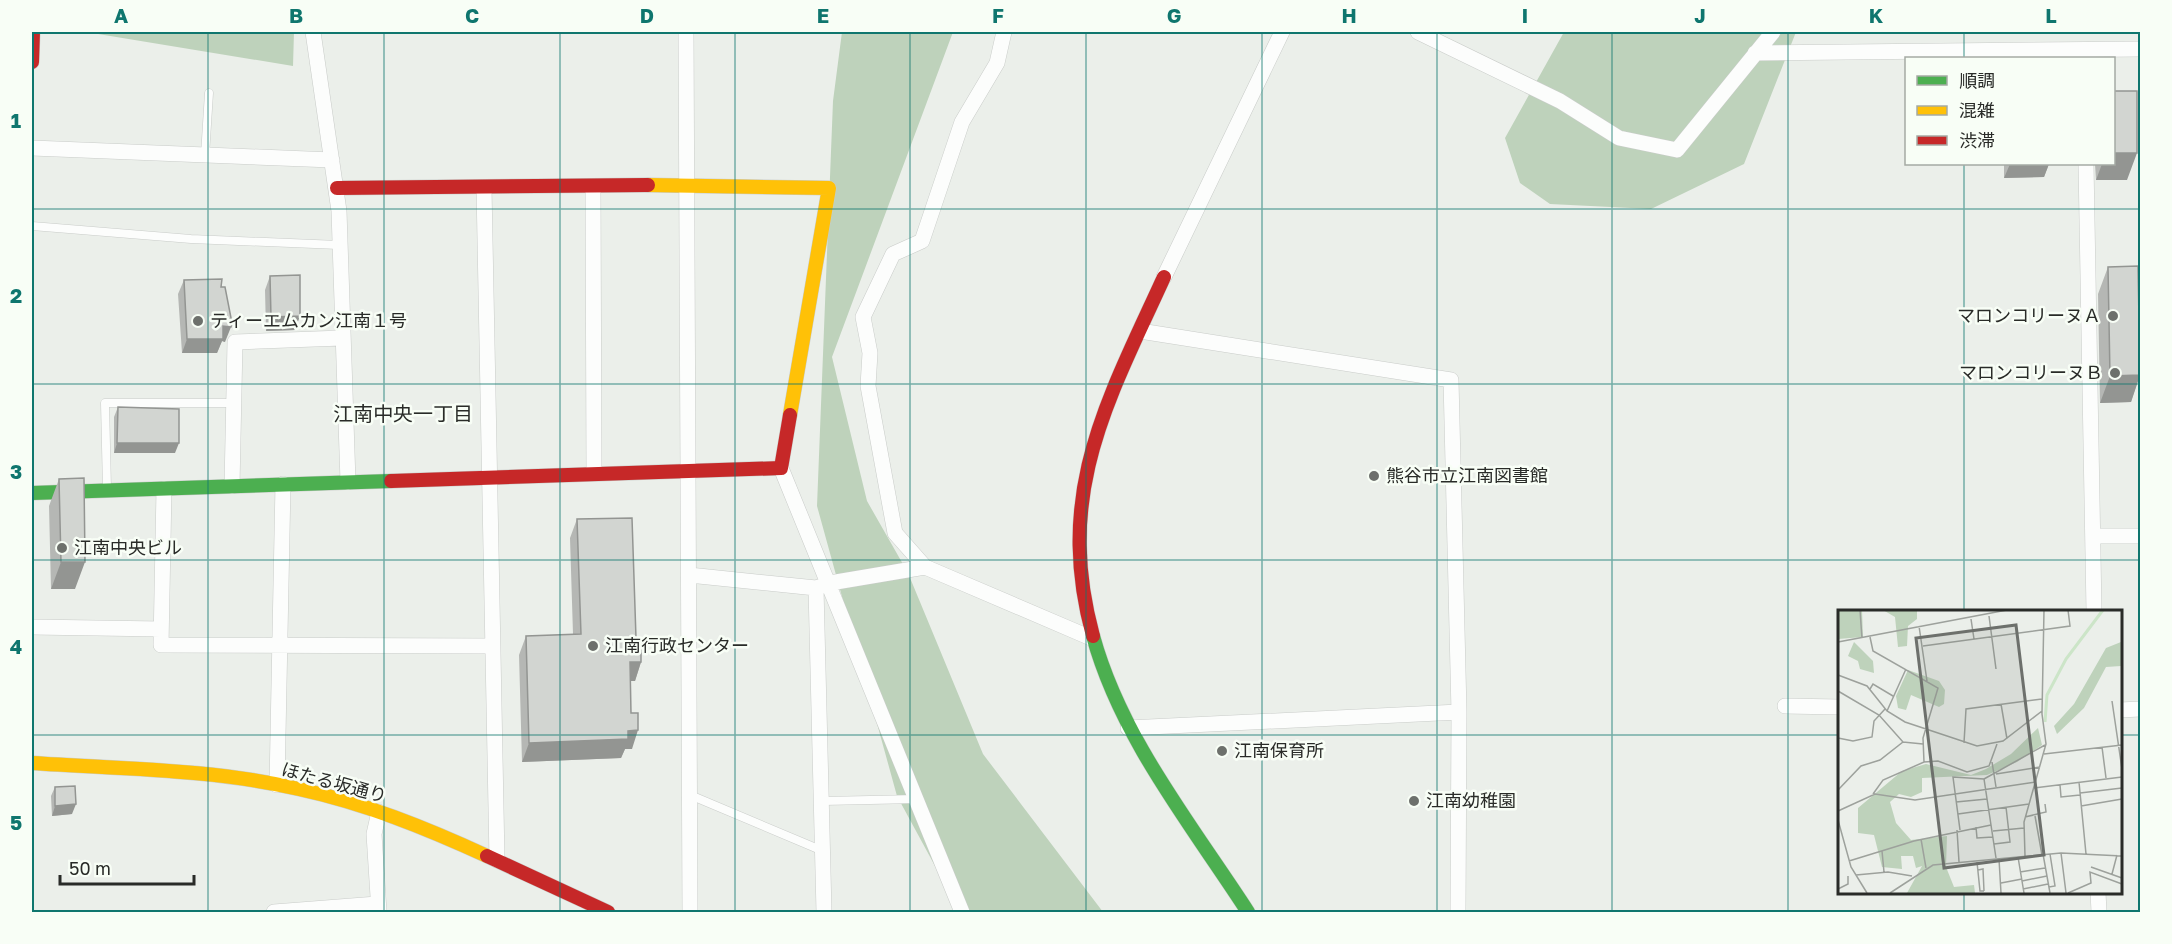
<svg xmlns="http://www.w3.org/2000/svg" width="2172" height="944" viewBox="0 0 2172 944" font-family="'Golos Text','Noto Sans JP',sans-serif">
<rect width="100%" height="100%" fill="#ebefea"/>
<path fill="#bed2bb" d="M 86,32 L 294,32 L 293,66 Z
M 842,32 L 953,32 L 832,357 L 867,501 L 908,573 L 983,754 L 1103,912 L 960,912 L 897,796 L 817,506 L 833,101 Z
M 1564,32 L 1796,32 L 1744,164 L 1651,209 L 1550,204 L 1520,183 L 1505,138 Z"/>
<g fill="none" stroke-linecap="round" stroke-linejoin="round">
<defs>
<path id="lane" d="M 205,155 L 209,93
M 32,226 L 191,239 L 339,245
M 107,489 L 105,403 L 233,403
M 690,795 L 823,851
M 823,801 L 917,799"/>
<path id="street" d="M 313,32 L 339,211 L 348,482
M 686,32 L 690,912
M 1004,32 L 997,63 L 962,122 L 922,241 L 893,254 L 863,317 L 870,353 L 868,386 L 895,533 L 925,567 L 1091,638
M 1418,32 L 1560,101 L 1619,138 L 1677,150 L 1773,32
M 1755,53 L 2140,49
M 32,148 L 332,160
M 2086,164 L 2094,611
M 593,187 L 594,473
M 484,188 L 497,860
M 1164,277 L 1282,32
M 1140,331 L 1451,380 L 1459,712 L 1458,912
M 781,468 L 962,912
M 232,486 L 235,342 L 342,338
M 164,489 L 161,645 L 493,646
M 2093,536 L 2140,536
M 689,575 L 816,588 L 830,583 L 925,567
M 816,588 L 824,912
M 32,627 L 161,629
M 1785,706 L 1839,707
M 2120,710 L 2140,709
M 1128,728 L 1459,712
M 277,785 L 283,484
M 379,812 L 374,834 L 379,912
M 2098,892 L 2099,912
M 274,912 L 377,904"/>
<path id="fast" d="M 32,493 L 391,481
M 1093,636 C 1121,738 1191,824 1248,912"/>
<path id="slow" d="M 648,185 L 829,188 L 790,415
M 32,763 C 121,769 212,769 299,789 C 364,803 426,828 487,856"/>
<path id="jam" d="M 32,62 L 33,32
M 337,188 L 648,185
M 391,481 L 781,468 L 790,415
M 1093,636 C 1054,493 1107,402 1164,277
M 487,856 L 608,912"/>
</defs>
<use href="#lane" stroke="#c9ccc9" stroke-width="9"/>
<use href="#street" stroke="#c9ccc9" stroke-width="16"/>
<use href="#fast" stroke="#c9ccc9" stroke-width="15"/>
<use href="#slow" stroke="#c9ccc9" stroke-width="15"/>
<use href="#jam" stroke="#c9ccc9" stroke-width="15"/>
<use href="#lane" stroke="#fcfdfc" stroke-width="8"/>
<use href="#street" stroke="#fcfdfc" stroke-width="15"/>
<use href="#fast" stroke="#4caf50" stroke-width="14"/>
<use href="#slow" stroke="#ffc107" stroke-width="14"/>
<use href="#jam" stroke="#c62828" stroke-width="14"/>
</g>
<path fill="#b5b7b4" d="M 2004,164 L 2049,164 L 2044,177 L 2004,178 Z
M 2095,164 L 2114,164 L 2127,180 L 2096,180 Z
M 2108,267 L 2140,375 L 2131,402 L 2100,403 L 2098,294 Z
M 270,276 L 295,330 L 266,331 L 265,290 Z
M 184,280 L 221,287 L 225,342 L 222,341 L 217,353 L 182,353 L 178,294 Z
M 118,407 L 175,453 L 114,453 L 114,417 Z
M 59,479 L 75,589 L 51,589 L 49,506 Z
M 577,519 L 636,638 L 641,662 L 635,681 L 630,681 L 632,749 L 625,749 L 621,758 L 522,762 L 519,655 L 526,636 L 573,634 L 570,538 Z
M 55,787 L 72,814 L 52,816 L 51,796 Z"/>
<path fill="#939592" d="M 2114,153 L 2137,153 L 2127,180 L 2096,180 L 2102,164 L 2114,164 Z
M 2010,164 L 2049,164 L 2044,177 L 2004,178 Z
M 300,316 L 295,330 L 266,331 L 271,317 Z
M 223,326 L 231,327 L 225,342 L 222,341 L 217,353 L 182,353 L 187,339 Z
M 2140,375 L 2131,402 L 2100,403 L 2110,376 Z
M 117,443 L 179,443 L 175,453 L 114,453 Z
M 61,562 L 85,562 L 75,589 L 51,589 Z
M 630,662 L 641,662 L 635,681 L 623,681 Z
M 638,730 L 632,749 L 625,749 L 621,758 L 522,762 L 529,743 L 628,731 Z
M 76,804 L 72,814 L 52,816 L 55,806 Z"/>
<path fill="#d2d5d1" stroke="#939592" stroke-width="1.5" d="M 2114,91 L 2137,91 L 2137,153 L 2114,153 Z
M 2138,266 L 2140,375 L 2110,376 L 2108,267 Z
M 300,275 L 300,316 L 271,317 L 270,276 Z
M 222,279 L 221,287 L 225,287 L 232,323 L 231,327 L 223,326 L 223,339 L 187,339 L 184,280 Z
M 118,407 L 179,409 L 179,443 L 117,443 Z
M 84,478 L 85,562 L 61,562 L 59,479 Z
M 632,518 L 636,638 L 641,638 L 641,662 L 630,662 L 631,713 L 638,713 L 638,730 L 628,731 L 628,739 L 529,743 L 526,636 L 581,634 L 577,519 Z
M 75,786 L 76,804 L 55,806 L 55,787 Z"/>
<path fill="none" stroke="#0f766e" stroke-width="1.5" stroke-opacity="0.55" d="M 208,32 L 208,912M 384,32 L 384,912M 560,32 L 560,912M 735,32 L 735,912M 910,32 L 910,912M 1086,32 L 1086,912M 1262,32 L 1262,912M 1437,32 L 1437,912M 1612,32 L 1612,912M 1788,32 L 1788,912M 1964,32 L 1964,58M 1964,164 L 1964,611M 32,209 L 2140,209M 32,384 L 2140,384M 32,560 L 2140,560M 32,735 L 1839,735M 2120,735 L 2140,735M 1964,892 L 1964,912"/>
<g fill="#6d706c" stroke="#f8fef6" stroke-width="2">
<circle cx="2113" cy="316" r="6"/>
<circle cx="198" cy="321" r="6"/>
<circle cx="2115" cy="373" r="6"/>
<circle cx="1374" cy="476" r="6"/>
<circle cx="62" cy="548" r="6"/>
<circle cx="593" cy="646" r="6"/>
<circle cx="1222" cy="751" r="6"/>
<circle cx="1414" cy="801" r="6"/>
</g>
<g text-anchor="middle" stroke-width="5" stroke-linejoin="round" paint-order="stroke">
<g font-size="18" fill="#292b28" stroke="#f8fef6" text-anchor="start">
<text x="2101" y="322" text-anchor="end">マロンコリーヌＡ</text>
<text x="210" y="327">ティーエムカン江南１号</text>
<text x="2103" y="379" text-anchor="end">マロンコリーヌＢ</text>
<text x="1386" y="482">熊谷市立江南図書館</text>
<text x="74" y="554">江南中央ビル</text>
<text x="605" y="652">江南行政センター</text>
<text x="1234" y="757">江南保育所</text>
<text x="1426" y="807">江南幼稚園</text>
</g>
<g font-size="18" fill="#292b28" stroke="#f8fef6">
<text transform="translate(334 783) rotate(15)" y="6">ほたる坂通り</text>
</g>
<g font-size="20" fill="#292b28" stroke="#f8fef6">
<text x="403" y="421">江南中央一丁目</text>
</g>
</g>
<g transform="translate(1838 610)">
<rect width="284" height="284" fill="#ebefea"/>
<path d="M 0,0 L 24,0 L 25,27 L 0,29 ZM 45,0 L 79,0 L 79,9 L 70,16 L 69,36 L 60,37 L 57,7 ZM 16,32 L 35,51 L 36,63 L 22,59 L 20,51 L 10,46 ZM 283,32 L 283,56 L 268,57 L 246,98 L 219,124 L 216,116 L 236,94 L 268,38 ZM 70,60 L 101,71 L 107,80 L 106,94 L 101,97 L 73,85 L 68,100 L 60,98 L 58,86 ZM 200,118 L 204,135 L 179,152 L 149,165 L 84,168 L 84,182 L 73,187 L 61,184 L 52,192 L 58,213 L 73,230 L 109,226 L 108,257 L 116,277 L 136,275 L 137,283 L 69,283 L 84,256 L 78,258 L 75,246 L 63,246 L 64,259 L 44,257 L 36,225 L 20,223 L 20,198 L 64,161 L 88,154 L 133,165 L 148,159 L 173,144 Z" fill="#bed2bb"/>
<path fill="none" stroke="#cce5c8" stroke-width="3" d="M 207,112 L 209,85 L 228,49 L 265,0"/>
<path fill="none" stroke="#9da19c" stroke-width="1.5" d="M 22,0 L 24,29M 151,6 L 158,59M 133,9 L 136,29M 81,16 L 89,71M 32,27 L 35,41 L 100,78 L 85,128 L 86,152M 0,32 L 169,0M 85,36 L 232,16 L 230,0M 0,65 L 29,76 L 49,101 L 67,112 L 139,136 L 165,131 L 204,101M 32,79 L 35,74 L 55,86M 0,81 L 41,105 L 65,132M 274,91 L 284,159M 163,94 L 169,129M 49,101 L 68,59M 0,128 L 15,131 L 34,127 L 36,111 L 47,99M 126,133 L 128,99 L 204,89M 264,137 L 268,168M 206,144 L 284,135M 154,152 L 158,177M 158,164 L 202,157M 146,169 L 207,135M 241,172 L 248,244M 222,175 L 223,187 L 242,185M 196,178 L 284,167M 0,180 L 23,156 L 42,150 L 65,132 L 85,134M 242,183 L 284,178M 35,184 L 45,170 L 86,152 L 100,151 L 129,162 L 151,156 L 159,134M 118,192 L 149,189M 243,196 L 284,189M 0,201 L 37,184 L 77,190 L 198,172M 120,204 L 191,194M 197,206 L 204,245M 187,207 L 208,202 L 207,194M 0,210 L 13,257 L 29,283M 138,217 L 139,228 L 155,227M 119,220 L 121,252M 122,220 L 115,167 L 146,169 L 158,248M 155,221 L 186,218M 83,229 L 88,258M 156,234 L 172,232 L 168,197M 44,241 L 46,262M 223,243 L 228,283M 205,244 L 212,283M 187,246 L 186,212 L 208,134 L 204,104 L 206,0M 180,247 L 186,283M 161,249 L 163,283M 11,251 L 76,231 L 153,215M 139,252 L 142,281 L 146,281M 253,257 L 284,268M 140,260 L 145,259 L 146,281M 182,262 L 207,258M 274,264 L 279,245M 18,265 L 50,262 L 74,266M 184,271 L 209,266M 163,273 L 184,269M 211,277 L 217,276 L 212,244M 0,279 L 10,274 L 10,266M 185,279 L 210,274M 52,283 L 95,255 L 223,243 L 284,246M 230,283 L 253,273 L 252,262 L 284,274"/>
<path fill="#6d706c" fill-opacity="0.15" stroke="#6d706c" stroke-width="3" d="M 178,15 L 206,245 L 106,258 L 78,28 Z"/>
<rect width="284" height="284" fill="none" stroke="#292b28" stroke-width="3"/>
</g>
<rect width="2172" height="944" fill="none" stroke="#f8fef6" stroke-width="66"/>
<rect x="1905" y="57" width="210" height="108" fill="#f8fef6" stroke="#a5aaa4" stroke-width="1.5"/>
<rect x="1917" y="76" width="30" height="9" fill="#4caf50" stroke="#a5aaa4" stroke-width="1.5"/>
<text x="1959" y="87" font-size="18" fill="#292b28">順調</text>
<rect x="1917" y="106" width="30" height="9" fill="#ffc107" stroke="#a5aaa4" stroke-width="1.5"/>
<text x="1959" y="117" font-size="18" fill="#292b28">混雑</text>
<rect x="1917" y="136" width="30" height="9" fill="#c62828" stroke="#a5aaa4" stroke-width="1.5"/>
<text x="1959" y="147" font-size="18" fill="#292b28">渋滞</text>
<path d="M60 875v9h134v-9" fill="none" stroke="#292b28" stroke-width="3"/>
<text x="69" y="875" font-size="18" fill="#292b28" stroke="#f8fef6" stroke-width="4.5" paint-order="stroke">50 m</text>
<rect x="33" y="33" width="2106" height="878" fill="none" stroke="#0f766e" stroke-width="2"/>
<g font-size="20" text-anchor="middle" font-weight="bold" fill="#0f766e">
<text x="121" y="23">A</text>
<text x="296" y="23">B</text>
<text x="472" y="23">C</text>
<text x="647" y="23">D</text>
<text x="823" y="23">E</text>
<text x="998" y="23">F</text>
<text x="1174" y="23">G</text>
<text x="1349" y="23">H</text>
<text x="1525" y="23">I</text>
<text x="1700" y="23">J</text>
<text x="1876" y="23">K</text>
<text x="2051" y="23">L</text>
<text x="16" y="128">1</text>
<text x="16" y="303">2</text>
<text x="16" y="479">3</text>
<text x="16" y="654">4</text>
<text x="16" y="830">5</text>
</g>
</svg>
